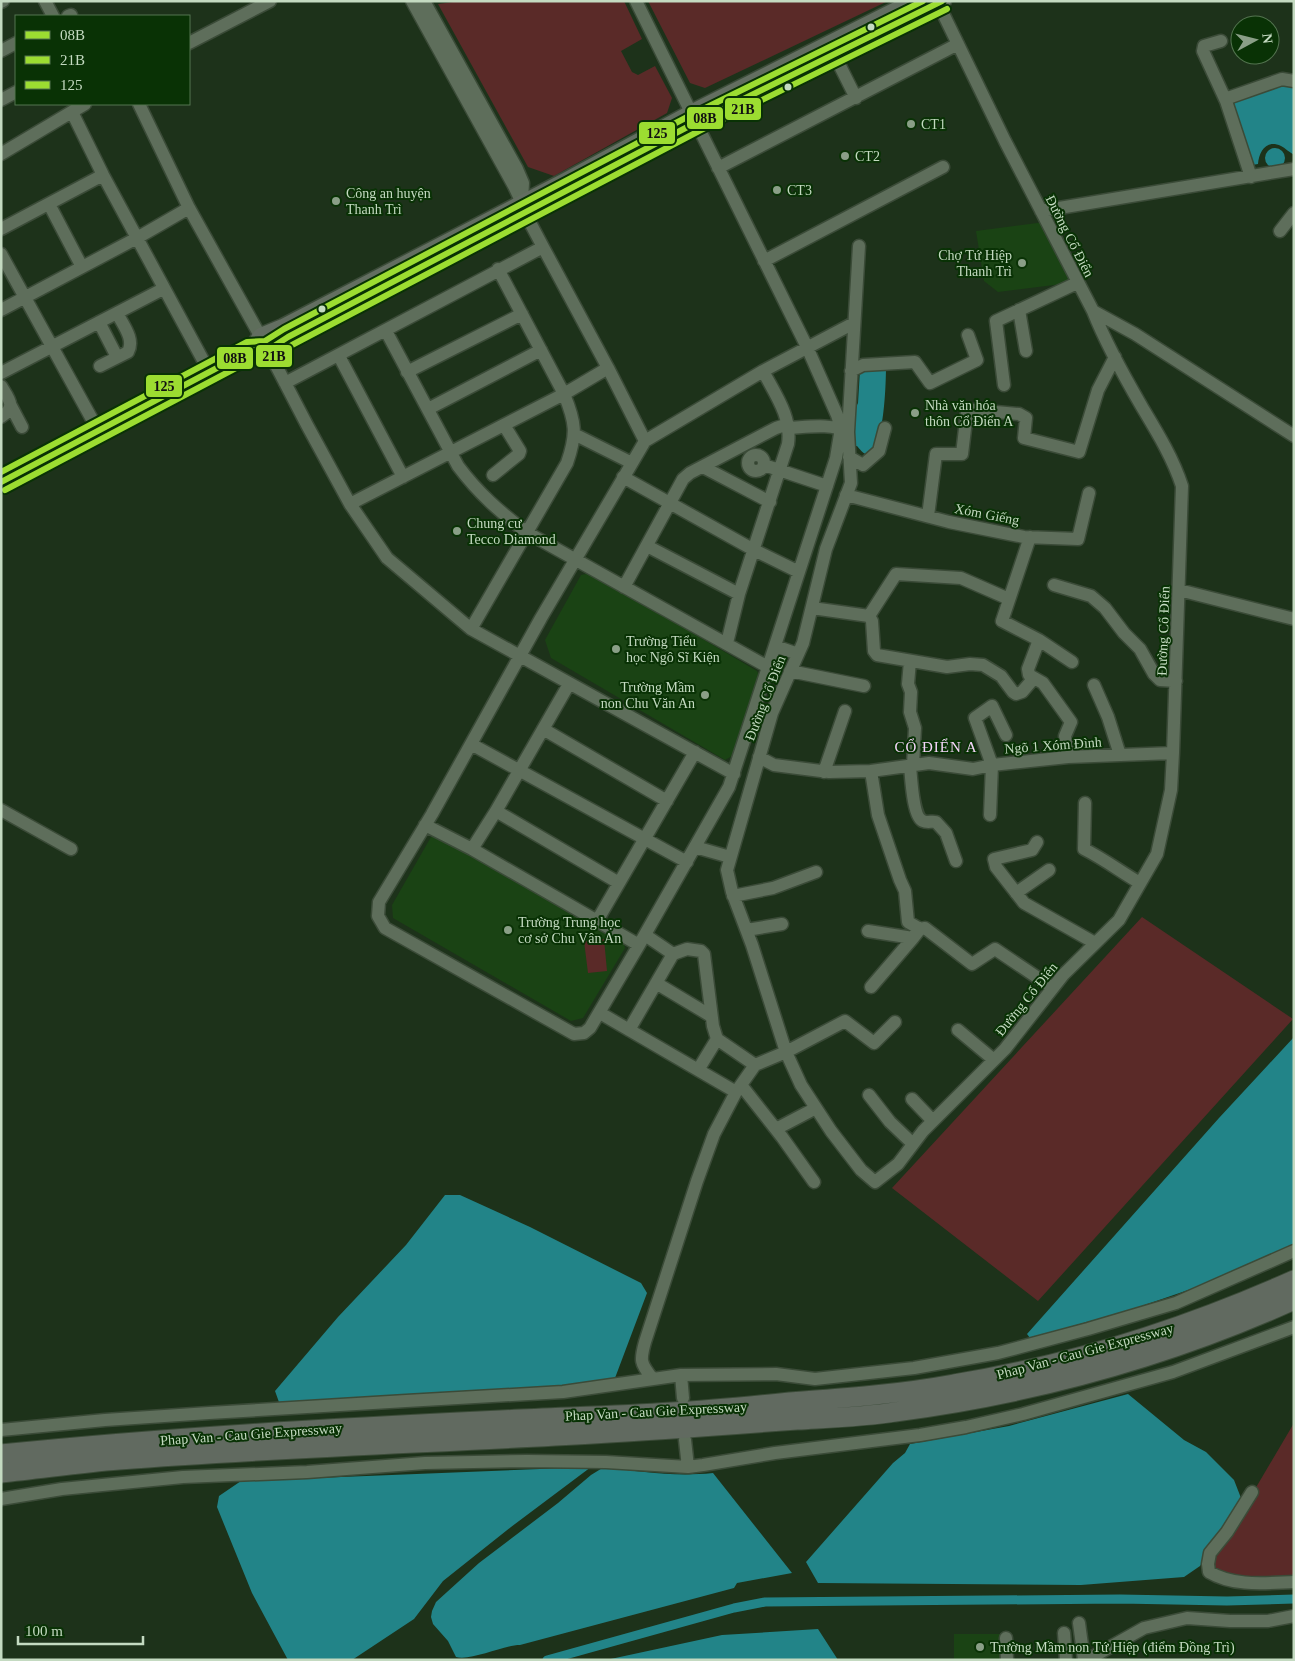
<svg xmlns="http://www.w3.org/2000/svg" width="1295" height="1661" viewBox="0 0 1295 1661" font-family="Georgia,serif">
<rect width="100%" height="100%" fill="#1d321a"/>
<path fill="#1a4314" d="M 1045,222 L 1074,279 L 1062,284 L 998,292 L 984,281 L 976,231 Z
M 591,573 L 757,671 L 759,676 L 732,756 L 725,760 L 551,658 L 545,640 L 581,575 Z
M 438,835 L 623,941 L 625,948 L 583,1018 L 571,1021 L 393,918 L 392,905 L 431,837 Z
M 954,1634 L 1006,1634 L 1006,1660 L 954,1660 Z"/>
<path fill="#5a2a28" d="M 460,1 L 624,1 L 642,39 L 621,51 L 632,72 L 638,75 L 655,66 L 672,98 L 667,113 L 554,176 L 528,167 L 438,4 Z
M 648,1 L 888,1 L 705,88 L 690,83 Z
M 1142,917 L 1293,1019 L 1038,1301 L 892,1188 Z
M 604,939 L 607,971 L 588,973 L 584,941 Z
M 1294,1423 L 1294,1577 L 1226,1577 L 1212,1571 L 1215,1557 Z"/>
<path fill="#228488" d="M 1288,81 L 1294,82 L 1294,155 C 1289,152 1285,148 1281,146 C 1266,139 1259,152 1258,164 L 1252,165 L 1233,109 L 1233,102 Z
M1265 158a10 10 0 1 1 20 0a10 10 0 1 1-20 0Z
M 886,366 C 886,379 885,454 866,454 C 862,453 860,449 857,446 L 854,446 L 854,411 L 858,403 L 860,370 Z
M 1294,1037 L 1294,1245 L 1229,1276 L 1130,1310 L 1030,1338 L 1027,1334 L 1219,1118 Z
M 445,1195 L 460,1195 L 530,1227 L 641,1283 L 647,1293 L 615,1378 L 593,1385 L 280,1405 L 275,1391 L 338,1317 L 406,1245 Z
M 1128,1394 L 1184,1440 L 1206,1452 L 1234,1480 L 1241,1498 L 1200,1566 L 1184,1577 L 1081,1585 L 818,1583 L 806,1562 L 893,1463 L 905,1453 L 910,1444 L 1009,1426 Z
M 591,1467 L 511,1527 L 443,1581 L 414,1619 L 352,1660 L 288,1660 L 252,1593 L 217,1507 L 219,1496 L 241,1481 Z
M 604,1467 C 641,1472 676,1477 713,1473 L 792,1573 L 737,1583 L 734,1588 L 520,1645 C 503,1645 472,1661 456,1657 L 448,1641 L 433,1624 L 431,1617 L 432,1611 L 436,1602 L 479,1563 L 558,1503 L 591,1475 Z
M 818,1629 L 838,1660 L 606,1660 L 722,1635 Z"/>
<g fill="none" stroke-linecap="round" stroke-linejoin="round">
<path stroke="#228488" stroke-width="9" d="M 547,1660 L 734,1608 L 765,1602 L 1120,1599 L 1227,1601 L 1294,1599"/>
<defs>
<path id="minor" d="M 45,1 L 53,16
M 412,1 L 514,186 L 522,203 L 525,213 L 543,247
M 424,1 L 517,169 L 523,183 L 522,201
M 636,1 L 807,347 L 837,415 L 841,428 L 836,458 L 729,787 L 639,945 L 590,1028 L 584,1033 L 574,1034 L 385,928 L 378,916 L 379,902 L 432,814 L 541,618 L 645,441 L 763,371 L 854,323
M 1,2 L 3,1
M 68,16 L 71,15
M 1221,41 L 1204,46 L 1203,51 L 1226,101 L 1251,177
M 189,43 L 270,1
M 1,51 L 16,43
M 834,54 L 856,98
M 1225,99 L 1282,79 L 1294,81
M 1,100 L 16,92
M 139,104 L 189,208 L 268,350 L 307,425 L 350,504 L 387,558 L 471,629 L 734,774
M 72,112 L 103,175 L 210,373
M 1,154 L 85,104
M 718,168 L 958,44
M 49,204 L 82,267
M 1041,211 L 1294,169
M 1,229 L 103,175
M 1280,231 L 1294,213
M 859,246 L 848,432 L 851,483 L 826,549 L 803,643 L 772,713 L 727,870 L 732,892 L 752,945 L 786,1052 L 801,1085 L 831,1131 L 861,1170 L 875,1182 L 898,1164 L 923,1131 L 1005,1049 L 1063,975 L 1119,920 L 1157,854 L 1171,790 L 1173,753 L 1182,486 C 1173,458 1157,432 1142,407 C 1124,376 1106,344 1093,311 L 1005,141 L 937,1
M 1,254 L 99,432
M 764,261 L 943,167
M 1,310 L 137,238 L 189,208
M 1019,310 L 1026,351
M 1093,311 L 1135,334 L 1294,436
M 99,322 L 117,357
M 386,331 L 458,466 C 479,494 499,511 526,532 L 768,667
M 339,356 L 403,477
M 100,366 L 128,352 C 135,339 123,325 117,313
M 851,371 L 863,365 L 915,362 L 930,383 L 977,360 L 968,335
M 407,372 L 522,314
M 1,373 L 163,289
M 285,383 L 543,247 L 608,368 L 645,441
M 1004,385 L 996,321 L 1077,283
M 1,386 C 9,399 17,407 1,417
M 11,406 L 22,427
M 428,409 L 541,350
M 789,428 C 808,427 831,423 848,432
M 574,434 L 632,463
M748 463a8 8 0 1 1 16 0a8 8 0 1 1-16 0Z
M 849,457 L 863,465 L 879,451 L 885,428
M 764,465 L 827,486
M 703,467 L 770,502
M 493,475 L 519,454 L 520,451 L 504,425
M 623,477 L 754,550 L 799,572
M 846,495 L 949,522 L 1024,537 L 1078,539 L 1089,493
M 350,504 L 564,394 L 608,368
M 928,516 L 936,454 L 962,454 L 967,412 L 974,410 L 1019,414 L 1026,418 L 1024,438 L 1079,452 L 1098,390 L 1115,357
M 1030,537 L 1002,621 L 1039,640
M 647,546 L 739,594
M 1054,585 L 1091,596 L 1105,608 L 1124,633 L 1140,649 L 1154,674 L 1160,680 L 1176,681
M 624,587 L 683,479 L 690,473 L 776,428 L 788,424
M 1179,590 L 1294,619
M 812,608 L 869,616 L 872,621 L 874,651 L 877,655 L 947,667 L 970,664 L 983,665 L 1001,676 L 1013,692 L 1016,694 L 1022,692 L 1034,678
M 869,616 L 896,574 L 961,578 L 1009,599
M 471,629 L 567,463 C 577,434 576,423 564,394 L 498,269
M 727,643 L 739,594 L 788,444 C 792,417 775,394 763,371
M 775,646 L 798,654
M 910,661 L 908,684 L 911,692 L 910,712 L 915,728 L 913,765
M 790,671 L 864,686
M 1094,685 L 1108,717 L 1120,755
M 543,729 L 667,801
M 471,744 L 687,862
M 759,757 L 774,765 L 829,772 L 871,771 L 929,763 L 973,769 L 992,765 L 1068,757 L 1173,753
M 1068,757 L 1065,736 L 1071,722 L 1043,683 L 1029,675 L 1028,669 L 1039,640 L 1072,662
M 910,766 C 911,776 913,818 923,821 C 927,823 932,821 936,822 L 946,833 L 956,861
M 871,771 L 878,815 L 900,880 L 905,891 L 908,922 L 920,929 L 925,928 L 972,964 L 995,949 L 1053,988
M 824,772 L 845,711
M 1085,803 L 1084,849 C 1104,859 1121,872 1140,883
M 1,810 L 71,849
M 496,811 L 619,883
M 990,815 L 992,765 L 975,718 L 992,706 L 1006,735
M 425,825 L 472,849 L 639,945
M 1037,842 L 1032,850 L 994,859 L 996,867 L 1024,903 L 1095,943
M 695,847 L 730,857
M 472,849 L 496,811 L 569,684
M 1016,893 L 1049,870
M 733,896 L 773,888 L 816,872
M 597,921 L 695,752
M 747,930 L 782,924
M 868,931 L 913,938
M 645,935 L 673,954
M 656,983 L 711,1016
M 871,987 L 913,938 L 920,929
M 600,1013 L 736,1092
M 629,1030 L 673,954 L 687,949 L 701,951 L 704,954 L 713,1026 L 717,1039 L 755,1065
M 958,1030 L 994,1060
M 698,1070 L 717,1039
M 741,1085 L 782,1137 L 814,1182
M 869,1095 L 890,1122 L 913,1144
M 912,1099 L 933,1121
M 776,1129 L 816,1108
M 681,1375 L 683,1398
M 652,1378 C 640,1363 640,1360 645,1342 L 697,1181 L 714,1134 L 736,1092 L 755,1065 L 786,1052 L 845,1021 L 874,1043 L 895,1022
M 1,1430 L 105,1420 L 209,1413 L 406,1401 L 563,1392 L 681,1375 L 776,1374 L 815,1379 L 914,1368 L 998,1353 L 1088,1329 L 1176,1303 L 1294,1251
M 685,1440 L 688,1467
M 1252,1492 L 1227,1532 L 1210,1553 L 1208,1564 L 1209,1572 C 1234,1587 1266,1583 1294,1582
M 1,1499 L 62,1489 L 183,1477 L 307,1472 L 425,1463 L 527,1461 L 606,1462 L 688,1467 L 703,1465 L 775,1453 L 920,1435 L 966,1427 L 1023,1414 L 1173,1372 L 1294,1327
M 1079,1623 L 1084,1660
M 1064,1633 L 1066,1660
M 1006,1638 L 1007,1660
M 1087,1660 L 1144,1628 L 1187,1618 L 1230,1621 L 1268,1621 L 1294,1616"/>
<path id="major" d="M 644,151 L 695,123 L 943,1
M 251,350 L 268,350 L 303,329
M 1,482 L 251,350 L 261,336 L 283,327 L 565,181 L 691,113 L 914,1"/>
<path id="highway" d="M 1,1454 C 167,1437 334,1428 501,1420 C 558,1417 615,1416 672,1412 C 712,1410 751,1406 790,1402 C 845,1398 900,1394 954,1384 C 1071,1365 1186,1328 1294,1280
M 1,1473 C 41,1469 80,1463 119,1460 C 277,1448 435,1443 593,1434 C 661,1430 729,1425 797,1420 C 830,1418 863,1417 895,1412 C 1032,1394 1168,1357 1294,1300"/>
</defs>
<use href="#minor" stroke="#3b4b38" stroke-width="15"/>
<use href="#major" stroke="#3b4b38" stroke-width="19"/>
<use href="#highway" stroke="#3b4b38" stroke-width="21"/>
<use href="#minor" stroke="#5e6e5b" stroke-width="12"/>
<use href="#major" stroke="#636e61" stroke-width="16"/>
<use href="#highway" stroke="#616a60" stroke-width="19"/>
<defs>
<path id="bus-1" d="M 1,482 L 251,350 L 268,350 L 288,337 L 695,123 L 942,1"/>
<path id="bus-2" d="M 5,490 L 253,359 L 271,358 L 292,345 L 699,131 L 947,9"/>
<path id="bus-3" d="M 1,472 L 247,342 L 265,341 L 284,329 L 691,115 L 923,1"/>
</defs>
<use href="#bus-1" stroke="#093205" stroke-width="10"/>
<use href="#bus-2" stroke="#093205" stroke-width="10"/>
<use href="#bus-3" stroke="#093205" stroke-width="10"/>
<use href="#bus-1" stroke="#9cdd31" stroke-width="6"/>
<use href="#bus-2" stroke="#9cdd31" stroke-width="6"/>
<use href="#bus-3" stroke="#9cdd31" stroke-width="6"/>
</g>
<g fill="#c4dac1" stroke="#093205" stroke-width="2">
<circle cx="871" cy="27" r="4.5"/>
<circle cx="788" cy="87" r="4.5"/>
<circle cx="322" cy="309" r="4.5"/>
</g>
<g fill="#8a9f87" stroke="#093205" stroke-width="2">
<circle cx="911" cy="124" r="5"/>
<circle cx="845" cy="156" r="5"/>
<circle cx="777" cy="190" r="5"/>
<circle cx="336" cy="201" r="5"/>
<circle cx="1022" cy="263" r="5"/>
<circle cx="915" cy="413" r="5"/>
<circle cx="457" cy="531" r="5"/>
<circle cx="616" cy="649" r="5"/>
<circle cx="705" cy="695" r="5"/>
<circle cx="508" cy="930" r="5"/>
<circle cx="980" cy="1647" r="5"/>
</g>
<g text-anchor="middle" stroke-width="4" stroke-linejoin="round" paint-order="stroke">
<g font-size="14" fill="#c4dac1" stroke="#093205" text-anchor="start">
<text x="921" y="129">CT1</text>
<text x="855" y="161">CT2</text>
<text x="787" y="195">CT3</text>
<text x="346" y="198">Công an huyện<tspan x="346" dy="16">Thanh Trì</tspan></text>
<text x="1012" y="260" text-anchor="end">Chợ Tứ Hiệp<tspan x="1012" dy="16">Thanh Trì</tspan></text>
<text x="925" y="410">Nhà văn hóa<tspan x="925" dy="16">thôn Cổ Điển A</tspan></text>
<text x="467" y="528">Chung cư<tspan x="467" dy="16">Tecco Diamond</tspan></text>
<text x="626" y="646">Trường Tiểu<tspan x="626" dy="16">học Ngô Sĩ Kiện</tspan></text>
<text x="695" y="692" text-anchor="end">Trường Mầm<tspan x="695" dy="16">non Chu Văn An</tspan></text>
<text x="518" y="927">Trường Trung học<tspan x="518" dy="16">cơ sở Chu Vân An</tspan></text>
<text x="990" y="1652">Trường Mầm non Tứ Hiệp (điểm Đồng Trì)</text>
</g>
<g font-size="14" fill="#c4dac1" stroke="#093205">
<text transform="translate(1070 236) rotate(63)" y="5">Đường Cổ Điển</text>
<text transform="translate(987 514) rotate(11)" y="5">Xóm Giếng</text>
<text transform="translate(1163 631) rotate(-88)" y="5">Đường Cổ Điển</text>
<text transform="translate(765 698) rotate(-69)" y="5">Đường Cổ Điển</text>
<text transform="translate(1053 745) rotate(-4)" y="5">Ngõ 1 Xóm Đình</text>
<text transform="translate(1026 999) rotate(-51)" y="5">Đường Cổ Điển</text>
<text transform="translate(1085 1351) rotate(-15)" y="5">Phap Van - Cau Gie Expressway</text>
<text transform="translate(656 1411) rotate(-3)" y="5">Phap Van - Cau Gie Expressway</text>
<text transform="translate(251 1434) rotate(-4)" y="5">Phap Van - Cau Gie Expressway</text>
</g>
<g font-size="15" letter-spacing="1" fill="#f5d5fa" stroke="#093205">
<text x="936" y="752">CỔ ĐIỂN A</text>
</g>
</g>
<g stroke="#093205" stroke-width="2">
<rect x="724" y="97" width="38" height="24" rx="5" fill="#9cdd31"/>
<rect x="686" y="106" width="38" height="24" rx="5" fill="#9cdd31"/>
<rect x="638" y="121" width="38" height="24" rx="5" fill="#9cdd31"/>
<rect x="255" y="344" width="38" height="24" rx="5" fill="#9cdd31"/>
<rect x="216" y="346" width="38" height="24" rx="5" fill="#9cdd31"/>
<rect x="145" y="374" width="38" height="24" rx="5" fill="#9cdd31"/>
</g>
<g font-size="14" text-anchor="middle" font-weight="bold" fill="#111">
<text x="743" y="114">21B</text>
<text x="705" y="123">08B</text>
<text x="657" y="138">125</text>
<text x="274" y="361">21B</text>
<text x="235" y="363">08B</text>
<text x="164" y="391">125</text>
</g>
<rect width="1295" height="1661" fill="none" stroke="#c4dac1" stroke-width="5"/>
<rect x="15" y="15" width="175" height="90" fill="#093205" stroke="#547550"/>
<rect x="25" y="31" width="25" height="8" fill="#9cdd31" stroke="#547550"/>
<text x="60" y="40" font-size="15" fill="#c4dac1">08B</text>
<rect x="25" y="56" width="25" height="8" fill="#9cdd31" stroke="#547550"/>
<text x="60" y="65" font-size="15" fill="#c4dac1">21B</text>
<rect x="25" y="81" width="25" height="8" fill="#9cdd31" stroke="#547550"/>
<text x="60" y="90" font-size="15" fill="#c4dac1">125</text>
<g transform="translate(1255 40) rotate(83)"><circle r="24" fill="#093205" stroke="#547550"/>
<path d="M0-4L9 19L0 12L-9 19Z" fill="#8a9f87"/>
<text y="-8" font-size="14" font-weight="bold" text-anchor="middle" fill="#c4dac1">N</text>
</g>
<path d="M18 1636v8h125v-8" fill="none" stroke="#c4dac1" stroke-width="2.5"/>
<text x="25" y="1636" font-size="15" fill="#c4dac1" stroke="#093205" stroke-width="4" paint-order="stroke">100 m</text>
</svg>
